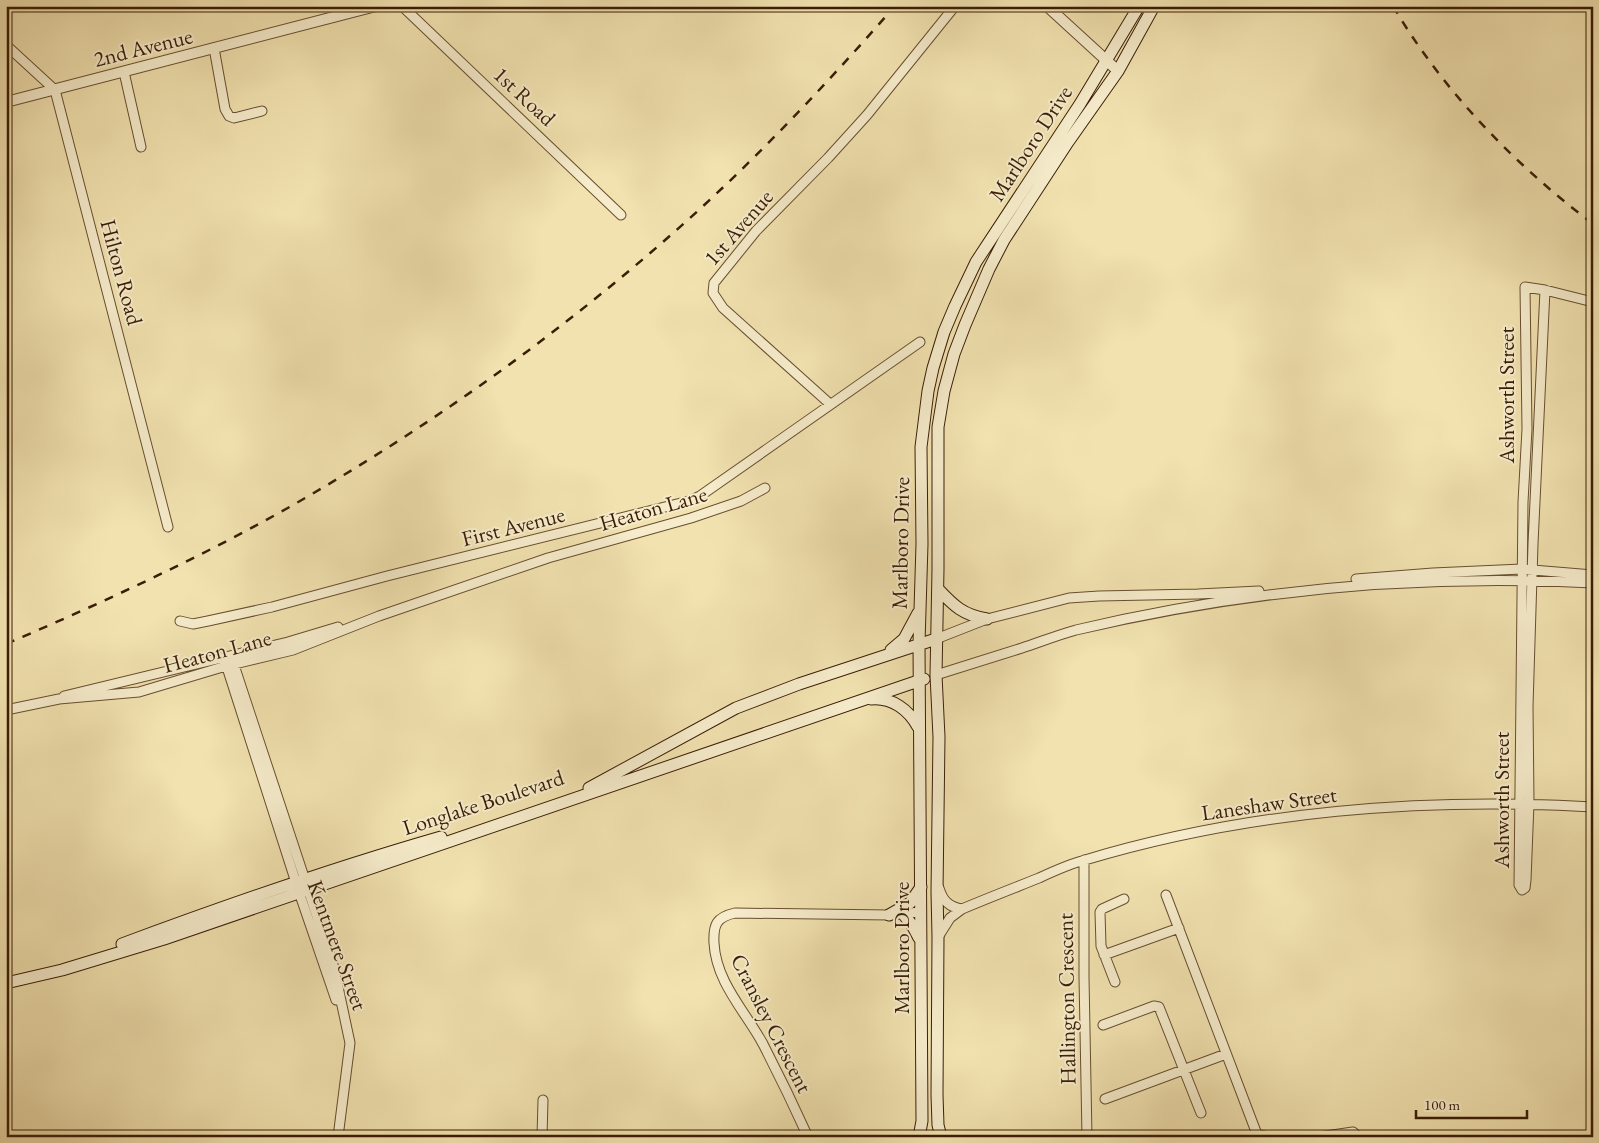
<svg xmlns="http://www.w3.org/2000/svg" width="1599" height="1143" viewBox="0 0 1599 1143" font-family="'EB Garamond',serif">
<rect width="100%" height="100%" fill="#f1e2af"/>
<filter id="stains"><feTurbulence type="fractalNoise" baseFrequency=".004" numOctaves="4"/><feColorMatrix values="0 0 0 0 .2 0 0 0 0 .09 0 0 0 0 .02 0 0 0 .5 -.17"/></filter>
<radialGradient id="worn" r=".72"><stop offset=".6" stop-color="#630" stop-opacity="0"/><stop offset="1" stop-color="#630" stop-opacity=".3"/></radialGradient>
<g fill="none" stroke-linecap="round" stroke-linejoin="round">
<defs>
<path id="minor" d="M 402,6 L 621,215
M 6,45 L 55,90 L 168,527
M 214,48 L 225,109 L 229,116 L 234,118 L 262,111
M 124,72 L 141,147
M 830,404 L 723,308 L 713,293 L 714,283 L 756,231 L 828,158 L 867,115 L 955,6
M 1356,579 L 1433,573 L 1522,569 L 1593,575
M 180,621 L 193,624 L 208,621 L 272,607 L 387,576 L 689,501 L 700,496 L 920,342
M 936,639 L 987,619 L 1069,598 L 1099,596 L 1198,594 L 1259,591
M 231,656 L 334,968 L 350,1043 L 338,1137
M 224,658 L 299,892 L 336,1000
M 936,675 C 964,666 993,657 1022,648 C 1040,642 1058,635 1076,630 C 1245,590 1419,574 1593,583
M 64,696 L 288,642 L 338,627
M 6,710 L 59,699 L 139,692 L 226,666 L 293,650 L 379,616 L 548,558 L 691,518 L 741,501 L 765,488
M 1084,860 L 1084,977 L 1087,1137
M 939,888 C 943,901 949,907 962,909
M 1522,890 L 1519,885 L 1523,502 L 1527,429 L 1525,287 L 1545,290 L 1593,302
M 1522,890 L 1525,888 L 1526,880 L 1529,803 L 1528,706 L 1533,544 L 1545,290
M 1166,895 L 1258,1137
M 938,937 L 950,918 L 962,909 C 988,898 1014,888 1039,878 C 1054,871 1069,864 1085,860 C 1248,811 1424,797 1593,807
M 1104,955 L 1179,928
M 1115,982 L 1101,946 L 1100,912 L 1102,909 L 1124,899
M 1103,1025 L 1154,1006 L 1159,1007 L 1201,1113
M 1105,1099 L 1226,1054
M 542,1137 L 543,1100
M 808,1137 C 794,1106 779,1075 763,1044 C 745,1011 716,982 714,943 C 713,924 717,917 735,913 L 889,915 L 920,912
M 1257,1137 L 1261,1135 L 1268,1137
M 1318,1137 L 1353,1132 L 1359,1137"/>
<path id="tertiary" d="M 1047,6 L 1118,71
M 6,102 L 376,6"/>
<path id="secondary" d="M 938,589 C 954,606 963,615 987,619
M 891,650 L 904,639 L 918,613
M 871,699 C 892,697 909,710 918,727
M 589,788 L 736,708 L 799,684 L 936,639
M 889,915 L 910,903 L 921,887
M 904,915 L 912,925 L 919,938
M 122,944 C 227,905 333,868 441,837
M 6,983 L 62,970 L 164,939 L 924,679
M 919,1137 L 922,1121 L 919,643 L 922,544 L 921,447 L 928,391 L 933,368 L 944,332 L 955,306 L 976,262 L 1080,104 L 1139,6
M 941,1137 L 938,1125 L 937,1095 L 938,937 L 937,892 L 939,737 L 936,675 L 938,569 L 938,427 L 944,391 L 954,354 L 965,325 L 989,269 L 1004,240 L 1068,142 L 1118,71 L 1154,6"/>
</defs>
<use href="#minor" stroke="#684e31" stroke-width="11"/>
<use href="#tertiary" stroke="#684e31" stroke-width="12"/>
<use href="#secondary" stroke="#3a1d07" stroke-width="13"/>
<use href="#minor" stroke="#f6eccb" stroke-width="9"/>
<use href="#tertiary" stroke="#f6eccb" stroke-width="10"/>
<use href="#secondary" stroke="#f6eccb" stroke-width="11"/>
<path stroke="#3a1d07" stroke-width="2.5" stroke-dasharray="9 9" stroke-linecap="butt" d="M 1393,6 C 1443,91 1514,164 1593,224
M 6,644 C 106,601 206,555 300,501 C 440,420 571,325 690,218 C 763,152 830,80 895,6"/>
</g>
<g text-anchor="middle" stroke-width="4" stroke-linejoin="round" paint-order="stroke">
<g font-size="22" fill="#3a1d07" stroke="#f6eccb">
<text transform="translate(143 47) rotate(-14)" y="8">2nd Avenue</text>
<text transform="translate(525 96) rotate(43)" y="8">1st Road</text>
<text transform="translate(1030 143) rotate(-57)" y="8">Marlboro Drive</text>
<text transform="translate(738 227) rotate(-49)" y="8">1st Avenue</text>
<text transform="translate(122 272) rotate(75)" y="8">Hilton Road</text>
<text transform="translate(1506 395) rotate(-90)" y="8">Ashworth Street</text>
<text transform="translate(653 508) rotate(-16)" y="8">Heaton Lane</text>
<text transform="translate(513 526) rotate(-14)" y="8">First Avenue</text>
<text transform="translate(900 543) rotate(-89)" y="8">Marlboro Drive</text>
<text transform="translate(217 651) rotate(-15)" y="8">Heaton Lane</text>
<text transform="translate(1501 800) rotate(-90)" y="8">Ashworth Street</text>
<text transform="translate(483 802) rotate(-18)" y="8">Longlake Boulevard</text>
<text transform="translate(1269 803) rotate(-8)" y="8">Laneshaw Street</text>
<text transform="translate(338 945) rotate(70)" y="8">Kentmere Street</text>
<text transform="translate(901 948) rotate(-90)" y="8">Marlboro Drive</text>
<text transform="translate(1066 999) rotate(-91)" y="8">Hallington Crescent</text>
<text transform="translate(772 1023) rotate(63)" y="8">Cransley Crescent</text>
</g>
</g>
<rect width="1599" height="1143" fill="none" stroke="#f1e2af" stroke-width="25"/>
<rect x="8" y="8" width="1584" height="1128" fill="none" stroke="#3a1d07" stroke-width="2.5"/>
<rect x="12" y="12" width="1574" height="1118" fill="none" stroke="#3a1d07"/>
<path d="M1416 1110v8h111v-8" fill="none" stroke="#3a1d07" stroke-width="2.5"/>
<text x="1424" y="1110" font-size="15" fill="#3a1d07" stroke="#f6eccb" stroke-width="4" paint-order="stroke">100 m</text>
<rect width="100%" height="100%" filter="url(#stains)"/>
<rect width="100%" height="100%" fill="url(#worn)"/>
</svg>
